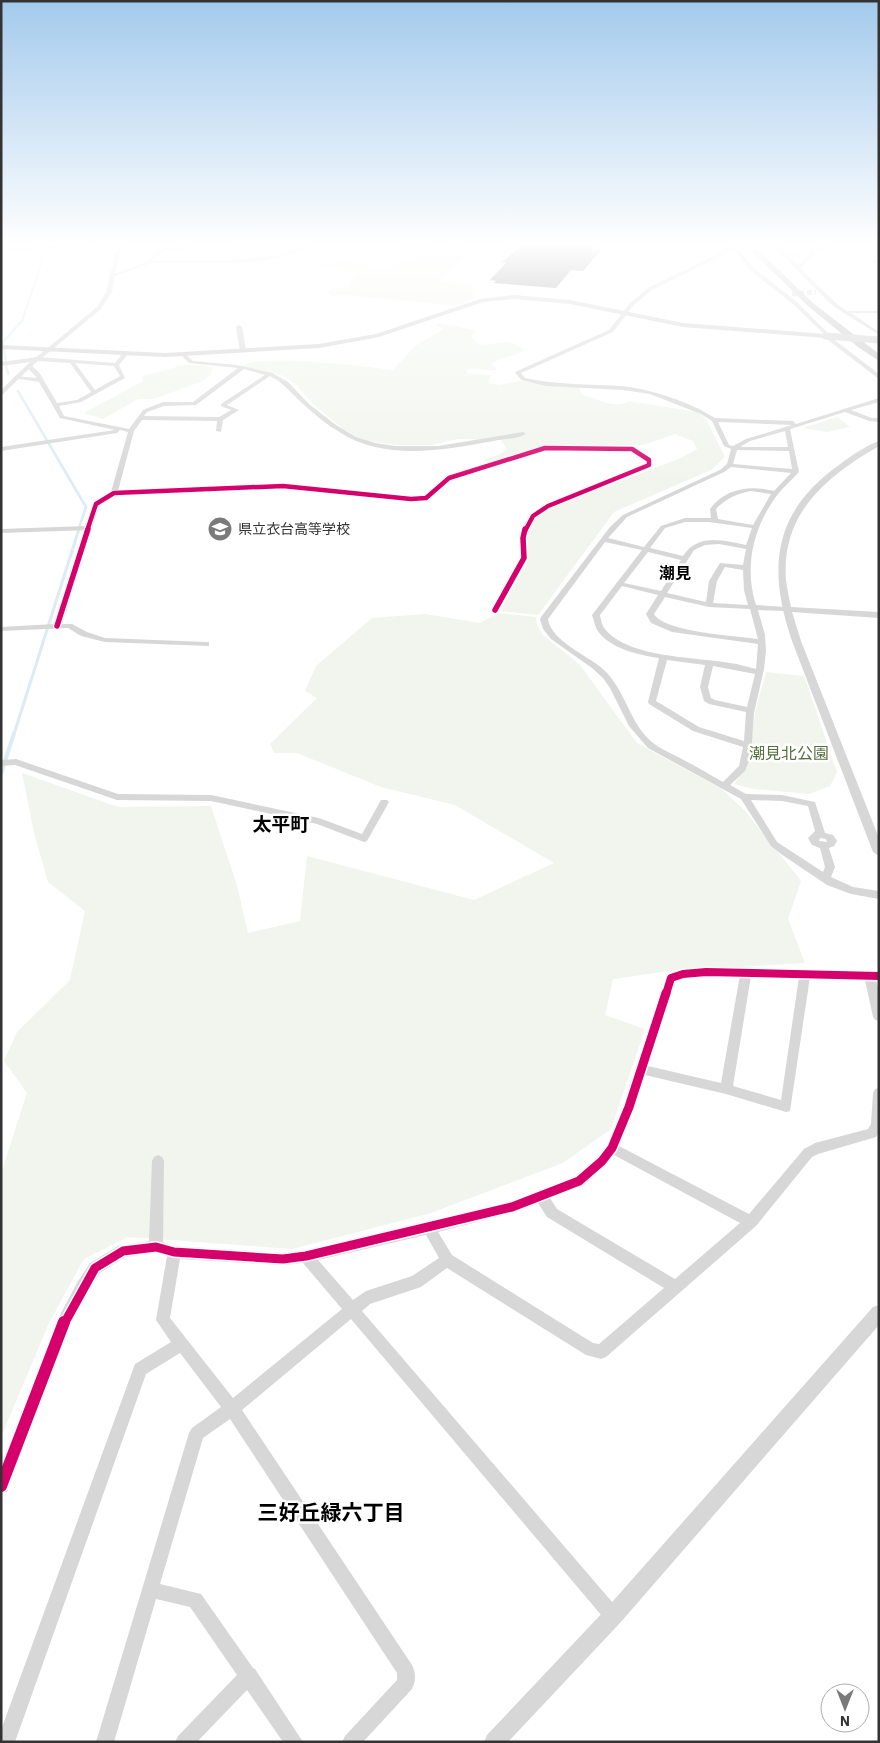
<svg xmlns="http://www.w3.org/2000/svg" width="880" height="1743" viewBox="0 0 880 1743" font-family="'IBM Plex Sans','Noto Sans JP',sans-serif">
<rect width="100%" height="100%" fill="#fff"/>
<path fill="#f1f5ed" d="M 253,244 L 306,244 L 284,252 L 233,256 L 224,247 Z
M 390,244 L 421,244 L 429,248 L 459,245 L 473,250 L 437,282 L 473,285 L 473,299 L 456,306 L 345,295 L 331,296 L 326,290 L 349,286 L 358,272 L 316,266 C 326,265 335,262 344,262 C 359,261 384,275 396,263 L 425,261 L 418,258 L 420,256 L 399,250 L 398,247 Z
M 441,323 L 477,331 L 471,336 C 481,353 497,339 511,343 C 516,344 521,348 525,350 C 514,357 504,356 491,364 L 497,369 C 488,373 477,366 466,370 L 468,374 L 491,375 L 488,383 L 499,385 L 519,381 L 579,387 L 582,395 C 598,398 615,410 629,401 L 698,412 L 706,419 L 725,457 L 711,470 L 614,512 L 538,615 L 500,611 L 528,560 L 527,537 L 530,526 L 535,516 L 549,508 L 681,458 L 697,449 L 693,441 L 675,434 L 643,445 L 542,446 L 489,464 L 484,460 L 500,454 L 507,449 L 501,440 L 458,439 L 431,445 L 395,445 L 362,440 L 343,429 L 313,404 L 298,386 L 285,376 L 241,367 C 256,352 369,367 393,370 L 415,346 L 444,329 L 436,325 Z
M 178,365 L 202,365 L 213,368 L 210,376 L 200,382 L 154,399 L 138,399 L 103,419 L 84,413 L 143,381 L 142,376 L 174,368 Z
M 838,417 L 850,427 L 827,432 L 803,428 Z
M 498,613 L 536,617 L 537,625 L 543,635 L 580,665 L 637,743 L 722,789 L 745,811 L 801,881 L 788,919 L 805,963 L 669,971 L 613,979 L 605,1015 L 645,1029 L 611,1129 L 563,1163 L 431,1213 L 292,1249 L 128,1237 L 84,1259 L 49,1323 L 1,1437 L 1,1174 L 27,1093 L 4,1061 L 17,1032 L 70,980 L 85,911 L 48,882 L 34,833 L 22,773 L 118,807 L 211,806 L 237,886 L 248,933 L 300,921 L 307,856 L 474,900 L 554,863 L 455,805 L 381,787 L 297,753 L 274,753 L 270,744 L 317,698 L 305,691 L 316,666 L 372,618 L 425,614 L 480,623 Z
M 766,672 L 804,676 L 837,772 L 830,786 L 809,794 L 753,789 L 734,784 L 749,762 L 755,712 Z"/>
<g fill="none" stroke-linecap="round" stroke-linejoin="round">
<path stroke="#ddebf3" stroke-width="2" d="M 791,255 L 810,253 L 821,244
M 7,371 L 3,342 L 22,321 L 48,244"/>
<path stroke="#ddebf3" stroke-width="2.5" d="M 7,369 L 8,374
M 18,391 L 86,507 L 78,531"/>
<path stroke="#ddebf3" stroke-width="3" d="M 14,734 L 79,529"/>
<path stroke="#ddebf3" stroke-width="4" d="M 1,774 L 14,733"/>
</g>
<path fill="#818181" d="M 524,244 L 570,244 L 595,247 L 592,250 L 601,250 L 583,271 L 571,270 L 556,288 L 493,283 L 496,281 L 490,280 L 506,263 L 502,262 Z"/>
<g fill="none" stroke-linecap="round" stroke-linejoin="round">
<path stroke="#d6d6d6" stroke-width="5" stroke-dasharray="5 2.5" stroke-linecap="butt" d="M 792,294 L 816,292"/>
<path fill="#d7d7d7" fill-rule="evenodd" d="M 99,244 L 128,244 L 1,251 L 1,249 Z
M 182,244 L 186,244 L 184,250 L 165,250 L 152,261 L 221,261 L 282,255 L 305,244 L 310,244 C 269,272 202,259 155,263 C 142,264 127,272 115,276 L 111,275 L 145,263 L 162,248 L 180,248 Z
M 730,244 L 735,246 L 744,244 L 737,248 L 755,269 L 797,302 L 827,332 L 828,337 L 824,337 L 823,333 L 793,304 L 751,271 L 734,249 L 652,290 L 634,305 L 613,332 L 521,373 L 525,378 C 557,385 589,384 621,386 C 651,389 690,402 715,418 L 793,421 L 796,424 L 879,398 L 879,402 L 851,410 L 872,418 L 879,418 L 879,422 L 869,421 L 845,412 L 790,429 L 799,472 C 791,481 782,488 775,498 C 753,529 744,568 756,605 L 787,607 L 791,609 L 787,611 L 758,610 L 765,635 L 766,651 L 764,669 L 754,713 L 751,756 L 745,771 L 730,785 L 746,794 L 782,795 L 815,802 L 825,833 L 833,835 L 837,841 L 834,846 L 829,848 L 835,867 L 831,877 L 853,887 L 879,891 L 879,899 L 851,894 L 827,885 L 781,854 L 771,846 L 741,799 L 648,748 L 629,726 L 610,688 L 603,678 L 592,668 L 551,639 L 543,629 L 540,619 L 541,617 L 610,527 L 623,515 L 720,470 L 727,464 L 731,449 L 724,446 L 712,421 L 701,414 L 650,394 L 623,390 L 546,386 L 521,380 L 515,372 L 609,330 L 630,303 L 648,288 L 732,247 ZM 718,422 L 792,425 L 746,439 L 733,446 L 729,445 ZM 785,431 L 788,447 L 740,447 L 750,441 ZM 737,450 L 789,451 L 792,469 L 733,464 ZM 731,467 L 791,473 L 774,491 C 751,485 725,488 710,509 L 711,518 L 685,518 L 661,526 L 644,547 L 608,538 L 627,517 L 724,472 ZM 751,491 L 771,494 L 753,525 L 718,519 L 716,509 C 725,499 738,493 751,491 ZM 685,522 L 709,522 L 752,528 L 746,545 C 723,540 698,533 683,556 L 650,548 L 665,528 ZM 605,542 L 642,550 L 592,615 C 594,620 595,626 597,630 C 610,649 639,655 659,658 L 648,702 L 649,704 L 693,731 L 743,747 L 739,766 L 723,782 C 707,773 692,764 676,756 C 668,752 659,748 652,742 C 629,723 626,690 603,669 C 587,655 551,641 548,619 ZM 719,544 L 746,549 L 743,565 L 720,563 L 709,581 L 706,602 L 667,593 L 694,550 L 705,545 ZM 648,552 L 681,560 L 661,591 L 624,583 ZM 725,567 L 743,570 L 744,590 L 748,605 L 713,603 L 717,581 ZM 622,586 L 658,595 L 646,614 L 651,623 L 672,632 L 758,644 L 756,669 C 747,667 739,664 730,663 C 696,657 628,658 605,629 C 602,626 601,620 600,615 ZM 665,597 L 709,607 L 750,609 L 758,639 C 736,636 664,632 654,614 ZM 667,660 L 705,665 L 700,687 L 704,701 L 709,704 L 746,712 L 744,741 L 699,727 L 656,701 ZM 713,666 L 755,674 L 747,707 L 715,700 L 711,698 L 708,687 ZM 751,800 L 782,801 L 808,806 L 815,831 L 808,838 L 812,845 L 820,848 L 825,867 L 823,872 L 777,842 ZM 820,838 L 826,839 L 827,842 L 819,841 Z
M 771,244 L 775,244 L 797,265 L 822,244 L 827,244 L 800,268 L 837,304 L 847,311 L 879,311 L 879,313 L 851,313 L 879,332 L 879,335 L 833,306 Z
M 874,260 L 879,261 L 879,263 L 872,262 Z
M 239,325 L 242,327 L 246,350 L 243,352 L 240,350 L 236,327 Z
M 124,352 L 129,353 L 119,365 L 125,378 L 81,402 L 59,406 L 64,416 L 129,429 L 143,410 L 163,402 L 193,402 L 238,368 L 189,363 L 180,354 L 183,352 L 193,361 L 237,365 L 272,373 L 288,382 L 309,404 L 336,425 L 356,437 L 375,443 L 395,446 L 438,446 L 523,432 L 526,434 C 517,439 503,439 493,441 C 445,450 385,461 341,433 C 327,425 314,414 302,403 C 291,393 284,383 270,376 L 227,405 L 239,410 L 223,420 L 221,432 L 216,431 L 217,421 L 142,420 L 134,431 L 118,491 L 283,484 L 411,497 L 424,496 L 447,477 L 545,446 L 632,447 L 644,453 L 651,459 L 652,465 L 550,507 L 535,517 L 529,526 L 526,538 L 528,558 L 499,610 L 495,612 L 491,610 L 520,558 L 520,538 L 523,526 L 531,515 L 546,505 L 646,464 L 646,461 L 631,451 L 545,450 L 451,479 L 428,499 L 411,501 L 283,488 L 115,495 L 99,505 L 62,624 L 72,624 L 87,632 L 105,638 L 206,642 L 209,642 L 209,646 L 105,642 L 81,636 L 68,628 L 1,631 L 1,627 L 54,624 L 93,504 L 111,492 L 128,432 L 120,430 L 117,433 L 1,451 L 1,447 L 115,430 L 60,418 L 39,382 L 13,378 L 16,376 L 37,378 L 26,366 L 31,365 L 39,372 L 57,403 L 77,400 L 91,392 L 70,363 L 38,361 L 1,366 L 1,362 L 38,357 L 115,363 ZM 75,363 L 114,366 L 120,376 L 95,390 ZM 244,369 L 265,375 L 221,404 L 221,406 L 231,410 L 219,417 L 144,416 L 147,412 L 164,406 L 196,405 Z
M 16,759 L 118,794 L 211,795 L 319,818 L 362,834 L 381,800 L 387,800 L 389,802 L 367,841 L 364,842 L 317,824 L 211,801 L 117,800 L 15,765 L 1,766 L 1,760 Z
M 735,967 L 879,972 L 879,980 L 876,980 L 879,991 L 879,1021 L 875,1020 L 873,1017 L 865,980 L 810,977 L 790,1111 L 786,1112 L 726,1094 L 645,1075 L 635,1107 L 619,1146 L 749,1214 L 804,1149 L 815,1143 L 868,1129 L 871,1124 L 873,1093 L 875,1089 L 879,1088 L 879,1133 L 876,1137 L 818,1154 L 812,1157 L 756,1226 L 606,1357 L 601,1359 L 586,1355 L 447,1268 L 421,1287 L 370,1304 L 362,1311 L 619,1610 L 621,1616 L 619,1622 L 613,1624 L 607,1622 L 351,1319 L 242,1410 L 412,1665 C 416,1673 416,1681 412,1689 L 363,1742 L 342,1742 L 345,1736 L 397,1680 L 397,1673 L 230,1419 L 203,1438 L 160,1584 L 201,1594 L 253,1668 L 255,1669 L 303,1742 L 283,1742 L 247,1690 L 197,1742 L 175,1742 L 178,1736 L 237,1675 L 190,1607 L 156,1599 L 114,1742 L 96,1742 L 189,1433 L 192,1428 L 221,1407 L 180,1353 L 146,1374 L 15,1742 L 1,1742 L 1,1730 L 135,1364 L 171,1342 L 156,1320 L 167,1256 L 156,1253 L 125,1257 L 100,1273 L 87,1293 L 71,1324 L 9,1486 L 7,1492 L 1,1494 L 1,1465 L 60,1315 L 77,1283 L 90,1263 L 118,1246 L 149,1241 L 152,1161 L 154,1157 L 158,1155 L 162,1157 L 164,1161 L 163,1242 L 174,1246 L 283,1253 L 306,1250 L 512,1201 L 574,1177 L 598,1157 L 607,1145 L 623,1107 L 667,975 L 683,970 ZM 740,975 L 721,1083 L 648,1066 L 676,981 C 695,974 719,975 740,975 ZM 751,976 L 799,977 L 781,1100 L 733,1086 ZM 614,1155 L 740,1223 L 675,1279 L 557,1209 L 550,1198 L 584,1185 L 606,1165 ZM 538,1203 L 547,1217 L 664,1288 L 599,1344 L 593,1343 L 452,1255 L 438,1232 L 512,1213 ZM 426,1235 L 439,1258 L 412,1276 L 366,1291 L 353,1300 L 318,1260 ZM 180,1259 L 283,1265 L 303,1263 L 342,1309 L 233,1398 L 170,1318 Z"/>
<path fill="#d7d7d7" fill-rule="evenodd" d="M 124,244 L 129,244 L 119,254 L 112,292 L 101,309 L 31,367 L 1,396 L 1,390 L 27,365 L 97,307 L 106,292 L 115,254 Z
M 824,335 L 828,335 L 879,374 L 879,379 L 824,337 Z
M 879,441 L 879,446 C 826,477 781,513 786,580 C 787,589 789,598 791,607 L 879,612 L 879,618 L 792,612 L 801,641 L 879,838 L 879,856 L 873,852 L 792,641 C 767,568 773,512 839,465 C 851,456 865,446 879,441 Z
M 87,526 L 90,526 L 90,530 L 1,533 L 1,529 Z
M 879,1305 L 879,1325 L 620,1623 L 508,1742 L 484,1742 L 487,1735 L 606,1609 L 873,1307 Z"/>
<path fill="#d0d0d0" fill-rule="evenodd" d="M 514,295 L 570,300 L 683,323 L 826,334 L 829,336 L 826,338 L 683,327 L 570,304 L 514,299 L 483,302 L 379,337 L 319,348 L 165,357 L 1,349 L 1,345 L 165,353 L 319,344 L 376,334 L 480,299 Z"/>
<path fill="#c4c4c4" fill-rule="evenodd" d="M 744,244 L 752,244 L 813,303 L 879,354 L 879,361 L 858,347 L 808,306 Z"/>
<path stroke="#d0d0d0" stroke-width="7" d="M 826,336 L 879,340"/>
<defs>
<path id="cycleway-far4" d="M 87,531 L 96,504 L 114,493 L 283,486 L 411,499 L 426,498 L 449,478 L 545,448 L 632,449 L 649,460 L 649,465 L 548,506 L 533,516 L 525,531"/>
<path id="cycleway-far3" d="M 495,610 L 524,558 L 523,538 L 525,529
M 57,626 L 88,529"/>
<path id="cycleway-far2" d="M 666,994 L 671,978 L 683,974 L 706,972 L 879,976"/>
<path id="cycleway-far1" d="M 64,1324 L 95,1268 L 123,1251 L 156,1247 L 174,1252 L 283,1259 L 306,1256 L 512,1207 L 579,1181 L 602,1161 L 612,1148 L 629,1107 L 666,993"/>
<path id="cycleway" d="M 1,1486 L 64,1322"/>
</defs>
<use href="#cycleway-far4" stroke="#fff" stroke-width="6"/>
<use href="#cycleway-far3" stroke="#fff" stroke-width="8"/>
<use href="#cycleway-far2" stroke="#fff" stroke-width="11"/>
<use href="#cycleway-far1" stroke="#fff" stroke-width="12"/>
<use href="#cycleway" stroke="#fff" stroke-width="15"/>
<use href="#cycleway-far4" stroke="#d6006c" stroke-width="4.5"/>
<use href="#cycleway-far3" stroke="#d6006c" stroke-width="5.5"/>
<use href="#cycleway-far2" stroke="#d6006c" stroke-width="8"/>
<use href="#cycleway-far1" stroke="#d6006c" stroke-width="9"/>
<use href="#cycleway" stroke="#d6006c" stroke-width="12"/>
</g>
<linearGradient id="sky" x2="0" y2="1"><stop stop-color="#a3caec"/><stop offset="0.5" stop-color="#fff"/><stop offset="1" stop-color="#fff" stop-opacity="0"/></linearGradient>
<rect width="880" height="488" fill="url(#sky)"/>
<defs>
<symbol id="school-disc" viewBox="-11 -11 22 22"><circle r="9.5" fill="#7a7a7a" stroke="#fff"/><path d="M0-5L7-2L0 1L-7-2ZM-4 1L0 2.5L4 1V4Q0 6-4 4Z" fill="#fff"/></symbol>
</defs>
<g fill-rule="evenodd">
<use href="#school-disc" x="206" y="515" width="28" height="28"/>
</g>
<g text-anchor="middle" stroke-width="5" stroke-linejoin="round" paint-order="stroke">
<g font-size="14" fill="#333" stroke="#fff" text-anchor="start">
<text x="238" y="534">県立衣台高等学校</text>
</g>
<g font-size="16" font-weight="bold" fill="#000" stroke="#fff">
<text x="675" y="579">潮見</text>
</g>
<g font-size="16" fill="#56703f" stroke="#fff">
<text x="789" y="759">潮見北公園</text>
</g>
<g font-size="19" font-weight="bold" fill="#000" stroke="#fff">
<text x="281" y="831">太平町</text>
</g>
<g font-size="21" font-weight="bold" fill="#000" stroke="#fff">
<text x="331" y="1520">三好丘緑六丁目</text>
</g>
</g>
<rect width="880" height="1743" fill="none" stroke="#333333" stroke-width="5"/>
<g transform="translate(845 1708) rotate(180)"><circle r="24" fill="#ffffff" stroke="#adadad"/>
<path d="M0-4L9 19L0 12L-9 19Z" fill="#7a7a7a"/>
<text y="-8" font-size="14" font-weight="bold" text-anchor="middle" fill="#333333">N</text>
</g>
</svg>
